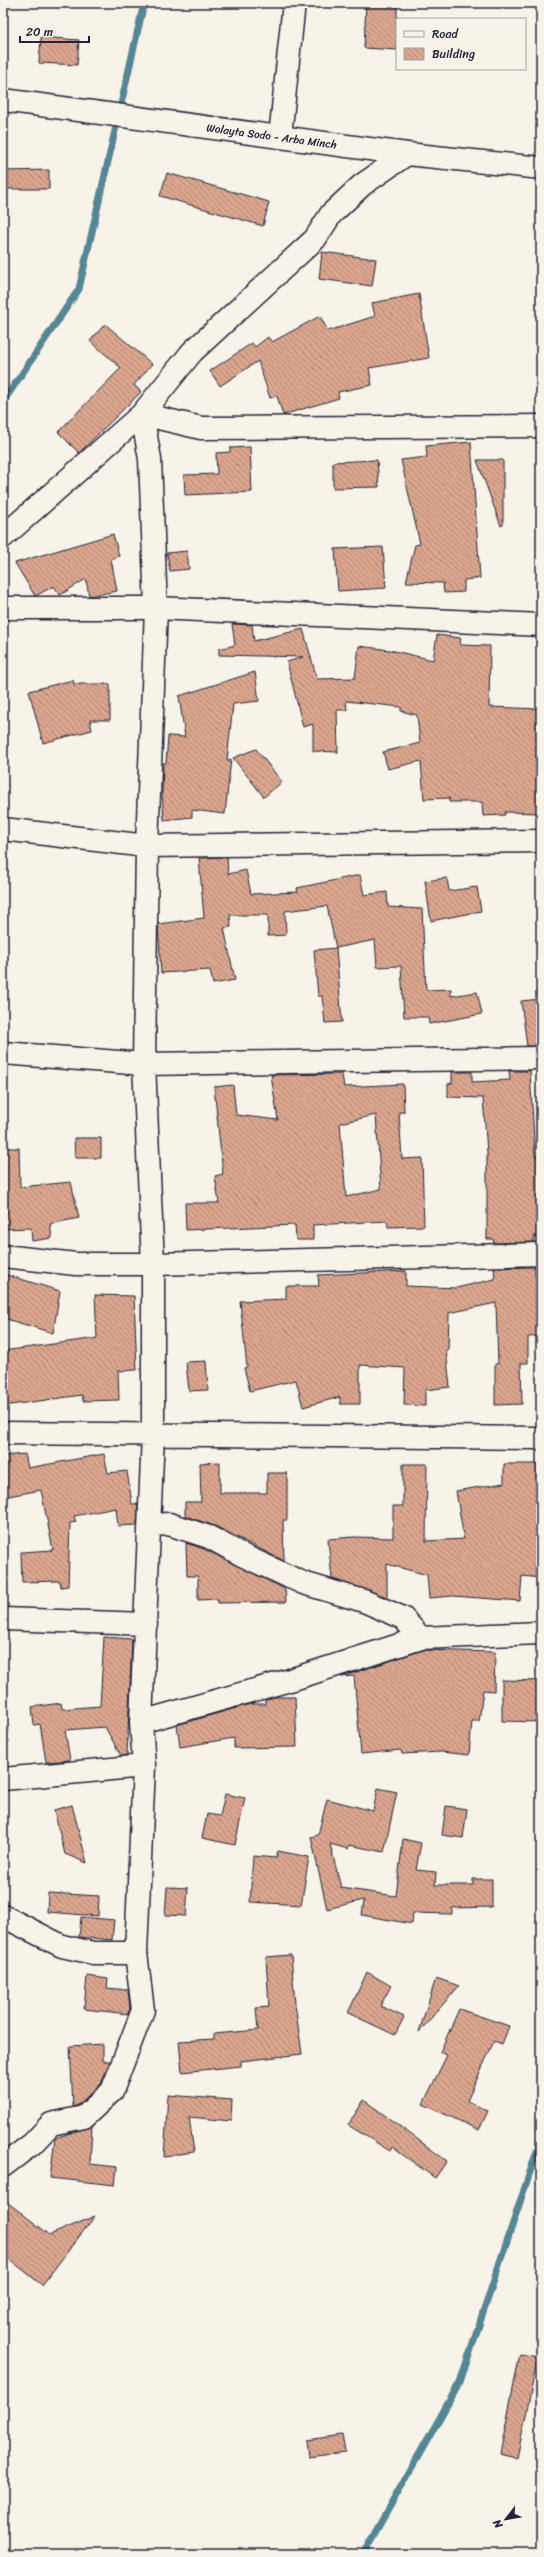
<svg xmlns="http://www.w3.org/2000/svg" width="544" height="2557" viewBox="0 0 544 2557" font-family="Sriracha,sans-serif">
<defs>
<pattern id="building-back-hatch" width="6" height="6" patternUnits="userSpaceOnUse"><rect width="6" height="6" fill="#daa68e"/><path d="M-1 5l2 2M0 0l6 6M5-1l2 2" fill="none" stroke="#b08775"/></pattern>
</defs>
<rect width="100%" height="100%" fill="#f7f3e8"/>
<filter id="ink" filterUnits="userSpaceOnUse"><feTurbulence type="fractalNoise" baseFrequency=".025" numOctaves="2"/><feDisplacementMap in="SourceGraphic" scale="8" xChannelSelector="R" yChannelSelector="G"/><feConvolveMatrix kernelMatrix="1 2 1 2 8 2 1 2 1" color-interpolation-filters="sRGB"/></filter>
<g filter="url(#ink)">
<g fill="none" stroke-linecap="round" stroke-linejoin="round">
<path stroke="#568694" stroke-width="7" d="M 3,402 L 79,289 L 144,3
M 363,2554 L 460,2382 L 541,2139"/>
</g>
<path fill="url(#building-back-hatch)" stroke="#22223b" fill-rule="evenodd" d="M 366,3 L 397,3 L 397,50 L 364,48 Z
M 41,37 L 79,40 L 77,65 L 39,63 Z
M 49,170 L 49,189 L 3,189 L 3,171 Z
M 167,173 L 269,202 L 263,226 L 160,196 Z
M 322,252 L 376,259 L 372,286 L 319,279 Z
M 419,294 L 429,358 L 369,368 L 372,385 L 338,392 L 339,398 L 283,415 L 277,396 L 270,398 L 258,361 L 220,386 L 210,371 L 252,343 L 255,347 L 268,337 L 272,342 L 320,316 L 328,331 L 375,316 L 372,303 Z
M 105,324 L 152,364 L 134,385 L 141,392 L 79,453 L 58,432 L 121,368 L 90,341 Z
M 471,442 L 480,578 L 464,580 L 464,592 L 444,593 L 443,583 L 406,582 L 415,545 L 420,544 L 401,460 L 427,457 L 426,446 Z
M 250,447 L 252,492 L 185,495 L 184,475 L 217,474 L 216,453 L 230,452 L 230,448 Z
M 377,460 L 379,487 L 333,488 L 333,462 Z
M 477,460 L 503,460 L 503,525 L 501,526 Z
M 113,534 L 119,556 L 111,559 L 117,591 L 89,596 L 86,579 L 60,595 L 54,586 L 35,596 L 15,563 Z
M 383,547 L 386,588 L 338,591 L 335,549 Z
M 187,551 L 189,569 L 170,571 L 167,553 Z
M 232,624 L 252,625 L 254,641 L 303,629 L 317,679 L 355,678 L 359,646 L 390,650 L 433,660 L 437,635 L 461,638 L 460,645 L 490,646 L 489,707 L 541,709 L 540,813 L 505,812 L 505,815 L 483,816 L 482,802 L 449,802 L 449,798 L 424,799 L 421,761 L 388,769 L 383,752 L 420,743 L 417,715 L 401,711 L 401,707 L 346,701 L 347,710 L 337,710 L 338,752 L 313,751 L 313,724 L 303,727 L 287,662 L 303,657 L 219,655 L 219,649 L 235,645 Z
M 255,672 L 259,701 L 233,704 L 227,761 L 231,759 L 225,814 L 192,810 L 192,817 L 164,820 L 162,793 L 163,763 L 166,763 L 168,736 L 185,737 L 179,696 Z
M 73,680 L 74,684 L 110,684 L 110,720 L 90,720 L 92,730 L 43,743 L 29,691 Z
M 256,749 L 282,782 L 264,797 L 233,758 Z
M 227,857 L 228,874 L 246,870 L 251,894 L 298,892 L 297,888 L 360,875 L 364,895 L 387,892 L 388,907 L 422,909 L 426,990 L 451,989 L 451,996 L 477,992 L 482,1014 L 429,1024 L 428,1017 L 404,1017 L 401,966 L 377,967 L 375,940 L 336,948 L 327,906 L 285,911 L 286,935 L 268,936 L 268,915 L 230,915 L 231,927 L 224,928 L 235,980 L 213,984 L 210,970 L 161,973 L 158,924 L 204,918 L 199,858 Z
M 447,878 L 449,891 L 477,887 L 481,911 L 431,921 L 425,881 Z
M 336,948 L 342,1022 L 325,1023 L 322,996 L 318,996 L 314,950 Z
M 541,999 L 541,1046 L 527,1046 L 521,1001 Z
M 509,1071 L 530,1071 L 535,1156 L 539,1156 L 540,1237 L 534,1237 L 534,1242 L 494,1243 L 493,1239 L 487,1239 L 487,1152 L 483,1098 L 448,1097 L 448,1084 L 452,1083 L 452,1072 L 472,1072 L 472,1082 L 510,1080 Z
M 342,1074 L 344,1087 L 403,1084 L 404,1112 L 399,1112 L 402,1159 L 422,1158 L 424,1226 L 388,1227 L 387,1221 L 313,1225 L 313,1240 L 296,1240 L 295,1225 L 186,1230 L 185,1203 L 219,1203 L 215,1176 L 223,1174 L 214,1087 L 233,1085 L 236,1115 L 278,1120 L 271,1075 ZM 376,1115 L 381,1189 L 346,1197 L 340,1123 Z
M 74,1138 L 101,1138 L 101,1158 L 75,1158 Z
M 3,1148 L 19,1148 L 20,1187 L 71,1182 L 79,1218 L 50,1224 L 52,1238 L 32,1241 L 31,1228 L 3,1229 Z
M 535,1267 L 535,1276 L 541,1276 L 541,1336 L 528,1337 L 528,1363 L 521,1363 L 522,1404 L 495,1405 L 495,1364 L 498,1364 L 496,1303 L 449,1313 L 448,1350 L 446,1350 L 450,1387 L 425,1390 L 425,1406 L 404,1405 L 405,1368 L 360,1365 L 360,1404 L 340,1404 L 340,1397 L 303,1407 L 296,1380 L 250,1391 L 244,1368 L 247,1367 L 240,1301 L 286,1299 L 286,1286 L 319,1286 L 318,1275 L 406,1271 L 406,1286 L 456,1288 L 495,1279 L 494,1268 Z
M 7,1275 L 60,1291 L 53,1333 L 3,1318 L 3,1289 Z
M 95,1295 L 134,1296 L 137,1370 L 118,1371 L 119,1400 L 83,1401 L 82,1395 L 3,1406 L 3,1351 L 97,1338 Z
M 206,1361 L 208,1390 L 189,1391 L 186,1362 Z
M 25,1454 L 28,1468 L 104,1454 L 108,1473 L 127,1471 L 132,1504 L 138,1504 L 137,1525 L 118,1526 L 116,1508 L 74,1516 L 76,1522 L 70,1523 L 68,1586 L 61,1587 L 60,1581 L 22,1582 L 21,1552 L 53,1550 L 41,1490 L 3,1497 L 3,1456 Z
M 220,1462 L 220,1493 L 267,1493 L 267,1473 L 287,1473 L 287,1520 L 283,1520 L 284,1561 L 215,1526 L 185,1516 L 185,1502 L 201,1502 L 200,1463 Z
M 403,1464 L 427,1464 L 426,1541 L 464,1539 L 456,1491 L 504,1483 L 504,1464 L 541,1464 L 541,1578 L 522,1576 L 520,1601 L 453,1596 L 429,1598 L 427,1575 L 387,1564 L 387,1597 L 332,1579 L 328,1539 L 354,1537 L 393,1538 L 393,1506 L 403,1506 Z
M 186,1543 L 204,1549 L 285,1589 L 286,1602 L 218,1603 L 218,1599 L 198,1600 L 198,1576 L 187,1576 Z
M 104,1637 L 132,1639 L 127,1755 L 121,1756 L 105,1727 L 65,1730 L 70,1760 L 46,1762 L 40,1724 L 34,1725 L 32,1707 L 61,1703 L 62,1709 L 100,1706 Z
M 423,1650 L 495,1652 L 494,1691 L 483,1690 L 479,1721 L 472,1721 L 469,1755 L 441,1752 L 402,1754 L 401,1750 L 361,1754 L 354,1676 L 341,1677 Z
M 502,1680 L 541,1681 L 541,1722 L 502,1721 Z
M 274,1697 L 295,1697 L 297,1747 L 234,1748 L 234,1738 L 180,1747 L 177,1725 L 250,1704 L 265,1704 L 265,1700 Z
M 378,1788 L 397,1792 L 384,1852 L 349,1845 L 348,1849 L 330,1844 L 341,1888 L 396,1896 L 403,1839 L 421,1843 L 416,1870 L 436,1872 L 435,1885 L 473,1885 L 473,1879 L 492,1879 L 492,1907 L 452,1908 L 452,1914 L 413,1913 L 412,1924 L 362,1915 L 364,1900 L 327,1909 L 311,1837 L 318,1835 L 327,1799 L 373,1811 Z
M 225,1794 L 245,1798 L 235,1845 L 202,1838 L 207,1814 L 220,1816 Z
M 72,1805 L 87,1863 L 65,1854 L 54,1810 Z
M 446,1806 L 467,1809 L 463,1838 L 442,1835 Z
M 278,1851 L 309,1857 L 301,1905 L 250,1902 L 253,1856 L 276,1858 Z
M 167,1887 L 188,1888 L 186,1916 L 165,1915 Z
M 48,1893 L 99,1896 L 98,1916 L 47,1912 Z
M 81,1917 L 114,1920 L 112,1940 L 79,1937 Z
M 291,1955 L 295,2004 L 302,2054 L 241,2061 L 241,2066 L 182,2072 L 179,2041 L 214,2039 L 214,2034 L 258,2030 L 256,2008 L 269,2007 L 266,1957 Z
M 367,1972 L 391,1986 L 380,2006 L 404,2017 L 395,2035 L 348,2013 Z
M 87,1976 L 108,1979 L 107,1988 L 128,1990 L 130,2008 L 128,2014 L 84,2009 Z
M 436,1978 L 459,1986 L 419,2032 Z
M 459,2009 L 509,2026 L 502,2044 L 494,2041 L 467,2101 L 488,2111 L 479,2130 L 423,2104 L 447,2055 L 440,2052 Z
M 103,2044 L 103,2061 L 110,2061 L 101,2084 L 78,2105 L 73,2107 L 70,2046 Z
M 168,2095 L 232,2100 L 231,2121 L 189,2117 L 194,2152 L 164,2156 Z
M 364,2100 L 447,2161 L 435,2178 L 392,2147 L 390,2151 L 348,2125 Z
M 92,2126 L 90,2164 L 117,2167 L 115,2185 L 50,2178 L 55,2138 Z
M 3,2199 L 50,2235 L 95,2216 L 42,2285 L 3,2254 Z
M 520,2354 L 538,2357 L 517,2458 L 500,2454 Z
M 342,2435 L 345,2452 L 309,2457 L 307,2440 Z"/>
<g fill="none" stroke-linecap="round" stroke-linejoin="round">
<defs>
<path id="minor" d="M 280,137 L 294,3
M 142,414 L 201,428 L 541,426
M 3,537 L 142,414 L 192,352 L 315,239 L 331,214 L 362,185 L 407,154
M 3,608 L 156,608 L 541,625
M 3,829 L 147,846 L 541,841
M 3,1053 L 144,1064 L 541,1058
M 3,1256 L 76,1264 L 153,1264 L 541,1254
M 3,1433 L 541,1438
M 150,1525 L 169,1524 L 209,1537 L 244,1556 L 303,1583 L 364,1601 L 403,1618 L 421,1638
M 3,1619 L 146,1624
M 141,1722 L 290,1680 L 421,1638 L 541,1633
M 3,1779 L 144,1766
M 3,1916 L 62,1946 L 93,1953 L 136,1953
M 3,2166 L 32,2144 L 51,2124 L 84,2117 L 112,2091 L 143,2010 L 136,1953 L 144,1766 L 141,1722 L 153,1434 L 153,1264 L 144,1064 L 147,846 L 156,608 L 150,459 L 142,414"/>
<g id="highway">
<path id="s1" d="M 3,100 L 407,154 L 541,168"/>
</g>
</defs>
<use href="#minor" stroke="#22223b" stroke-width="25"/>
<use href="#highway" stroke="#22223b" stroke-width="25"/>
<use href="#minor" stroke="#f7f3e8" stroke-width="22"/>
<use href="#highway" stroke="#f7f3e8" stroke-width="22"/>
</g>
</g>
<g text-anchor="middle" stroke-width="3.5" stroke-linejoin="round" paint-order="stroke">
<g font-size="11" fill="#22223b" stroke="#f7f3e8">
<text dy="4" stroke="none"><textPath href="#s1" startOffset="271">Wolayta Sodo - Arba Minch</textPath></text>
</g>
</g>
<rect width="544" height="2557" fill="none" stroke="#f7f3e8" stroke-width="16"/>
<rect x="8" y="8" width="528" height="2541" fill="none" stroke="#22223b" stroke-width="1.5" filter="url(#ink)"/>
<rect x="396" y="18" width="130" height="52" fill="#f7f3e8" stroke="#a29fa3"/>
<rect x="404" y="31" width="20" height="6" fill="#f7f3e8" stroke="#a29fa3"/>
<text x="432" y="38" font-size="12" fill="#22223b">Road</text>
<rect x="404" y="48" width="20" height="12" fill="url(#building-back-hatch)" stroke="#a29fa3"/>
<text x="432" y="58" font-size="12" fill="#22223b">Building</text>
<g transform="translate(506 2519) rotate(239)" stroke="#f7f3e8" stroke-width="3" paint-order="stroke">
<path d="M0-3L7 15L0 10L-7 15Z" fill="#22223b"/>
<text y="-6" font-size="11" font-weight="bold" text-anchor="middle" fill="#22223b">N</text>
</g>
<path d="M20 36v6h69v-6" fill="none" stroke="#22223b" stroke-width="2"/>
<text x="26" y="36" font-size="12" fill="#22223b" stroke="#f7f3e8" stroke-width="3" paint-order="stroke">20 m</text>
</svg>
